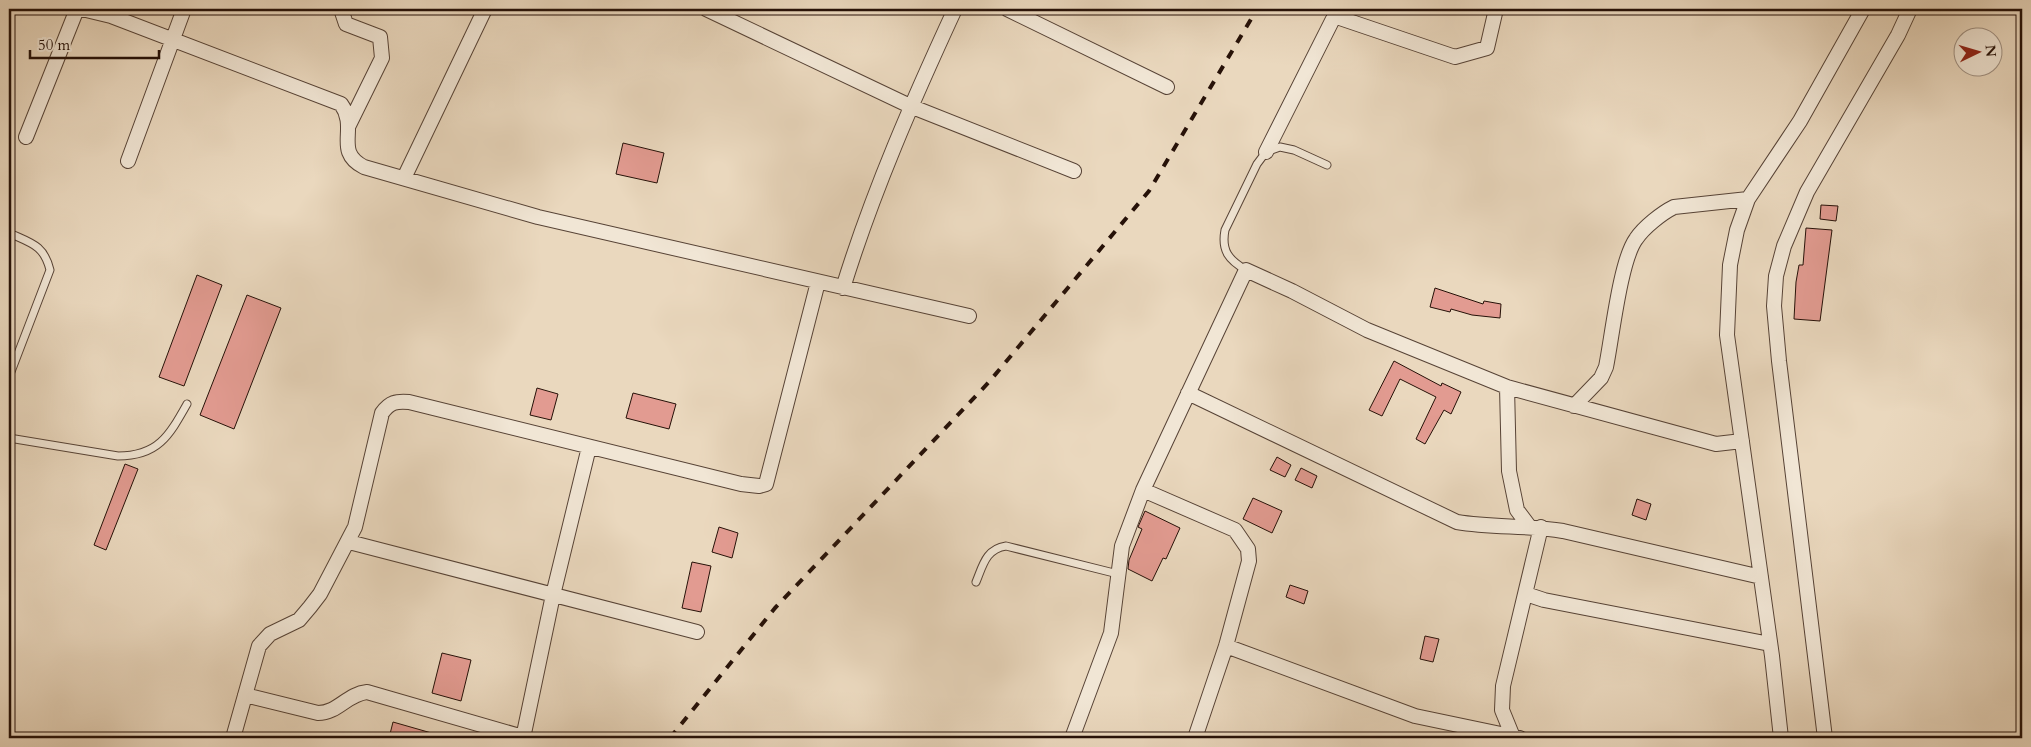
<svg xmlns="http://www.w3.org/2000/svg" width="2031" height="747" viewBox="0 0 2031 747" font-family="Cardo,serif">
<rect width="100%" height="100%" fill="#ead8be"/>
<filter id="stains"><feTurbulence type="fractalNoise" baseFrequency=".004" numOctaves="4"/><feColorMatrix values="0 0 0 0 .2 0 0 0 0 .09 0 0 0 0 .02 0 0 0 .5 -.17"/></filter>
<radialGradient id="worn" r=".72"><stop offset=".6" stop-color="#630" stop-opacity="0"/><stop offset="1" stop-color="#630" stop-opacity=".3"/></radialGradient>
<path fill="#e29b91" stroke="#261108" d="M 623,143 L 664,153 L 657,183 L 616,174 Z
M 1821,205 L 1838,206 L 1836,221 L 1820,219 Z
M 1806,228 L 1832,230 L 1820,321 L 1794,319 L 1796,282 L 1799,265 L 1803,265 Z
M 197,275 L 222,285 L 184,386 L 159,377 Z
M 1435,288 L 1483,304 L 1484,301 L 1501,304 L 1500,318 L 1472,315 L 1451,309 L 1450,312 L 1430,307 Z
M 247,295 L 281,308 L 234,429 L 200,415 Z
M 1394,361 L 1441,386 L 1442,383 L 1461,392 L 1451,414 L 1444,410 L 1425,444 L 1416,439 L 1436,397 L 1400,379 L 1382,416 L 1369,410 Z
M 537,388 L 558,394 L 551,420 L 530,415 Z
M 633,393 L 676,404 L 669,429 L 626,418 Z
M 1277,457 L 1291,465 L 1285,477 L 1270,470 Z
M 125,464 L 138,469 L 106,550 L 94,545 Z
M 1301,468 L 1317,476 L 1312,488 L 1295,480 Z
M 1253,498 L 1282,511 L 1272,533 L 1243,519 Z
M 1637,499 L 1651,504 L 1646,520 L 1632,515 Z
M 1145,511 L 1180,528 L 1166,559 L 1163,558 L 1152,581 L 1128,569 L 1129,560 L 1142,529 L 1138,527 Z
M 719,527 L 738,533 L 732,558 L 712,552 Z
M 692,562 L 711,566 L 701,612 L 682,608 Z
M 1290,585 L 1308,591 L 1304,604 L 1286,597 Z
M 1425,636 L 1439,639 L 1433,662 L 1420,659 Z
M 442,653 L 471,660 L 461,701 L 432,693 Z
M 393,722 L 435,734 L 435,738 L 389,738 Z"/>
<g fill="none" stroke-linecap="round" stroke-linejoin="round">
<defs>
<path id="lane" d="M 9,233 C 31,243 44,245 50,270 L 9,377
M 1246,270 C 1229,260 1221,251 1225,230 L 1257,164 L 1266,152 L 1280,147 L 1294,150 L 1327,165
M 9,438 L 118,456 C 158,456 169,436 187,404
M 976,582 C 983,565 986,549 1006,546 L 1118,574"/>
<path id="street" d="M 82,9 L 111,16 L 341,104 C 359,129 333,151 364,167 L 538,217 L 969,316
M 341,9 L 346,24 L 380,37 L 382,58 L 349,125
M 706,9 L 910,106 L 1074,171
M 1007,9 L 1167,87
M 1334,16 L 1455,57 L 1487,48 L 1496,9
M 26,137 L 77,9
M 1266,152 L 1338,9
M 128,161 L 184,9
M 404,178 L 485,9
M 843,288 C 873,191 913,100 955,9
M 1507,387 L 1509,471 L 1517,510 L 1529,526
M 1188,393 L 1457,522 C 1492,528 1527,525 1563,531 L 1761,577
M 1574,406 L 1601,378 L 1606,367 C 1612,338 1620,261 1636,239 C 1644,227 1662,213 1674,207 L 1748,199
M 1143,490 L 1235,530 L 1248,549 L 1249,561 L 1226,646 L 1195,738
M 349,542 L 697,632
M 1526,594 L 1544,600 L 1770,644
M 1226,646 L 1415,716 L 1520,738
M 245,695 L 318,713 C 338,713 347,694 367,692 L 523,737
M 1513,737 L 1502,710 L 1503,686 L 1541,527
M 233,738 L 259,646 L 270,634 L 299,620 L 310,607 L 320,594 L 355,527 L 382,413 C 390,402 396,401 409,402 L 741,484 L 759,486 L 766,484 L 818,282
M 523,738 L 553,595 L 589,447
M 1072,738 L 1111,633 L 1122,546 L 1143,490 L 1246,270 L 1292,291 L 1367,330 L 1507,387 L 1716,444 L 1742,441
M 1781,738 L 1772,656 L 1727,335 L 1730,265 L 1737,230 L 1748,199 L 1800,121 L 1863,9
M 1825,738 L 1779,361 L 1774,306 L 1776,276 L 1784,246 L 1807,192 L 1898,35 L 1910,9"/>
</defs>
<use href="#lane" stroke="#574336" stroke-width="9"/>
<use href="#street" stroke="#574336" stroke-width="16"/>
<use href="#lane" stroke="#f1e6d5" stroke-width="7"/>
<use href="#street" stroke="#f1e6d5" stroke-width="14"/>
<path stroke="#261108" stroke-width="4" stroke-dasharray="9 9" stroke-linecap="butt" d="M 670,738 L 775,608 L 989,382 L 1149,191 L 1257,9"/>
</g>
<rect width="2031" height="747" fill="none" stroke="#ead8be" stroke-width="30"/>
<rect x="10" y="10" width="2011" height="727" fill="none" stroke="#261108" stroke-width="2.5"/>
<rect x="15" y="15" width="2001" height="717" fill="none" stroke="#261108"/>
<g transform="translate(1978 52) rotate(85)"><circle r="24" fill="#f1e6d5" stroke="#a09183"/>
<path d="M0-4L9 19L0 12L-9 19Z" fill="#8f2418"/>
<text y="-8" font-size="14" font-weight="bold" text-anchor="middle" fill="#261108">N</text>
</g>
<path d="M30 50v8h129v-8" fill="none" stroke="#261108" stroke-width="2.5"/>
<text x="38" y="50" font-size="15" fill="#261108" stroke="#f1e6d5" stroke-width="4" paint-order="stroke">50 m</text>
<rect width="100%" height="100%" filter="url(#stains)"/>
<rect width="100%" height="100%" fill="url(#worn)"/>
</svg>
